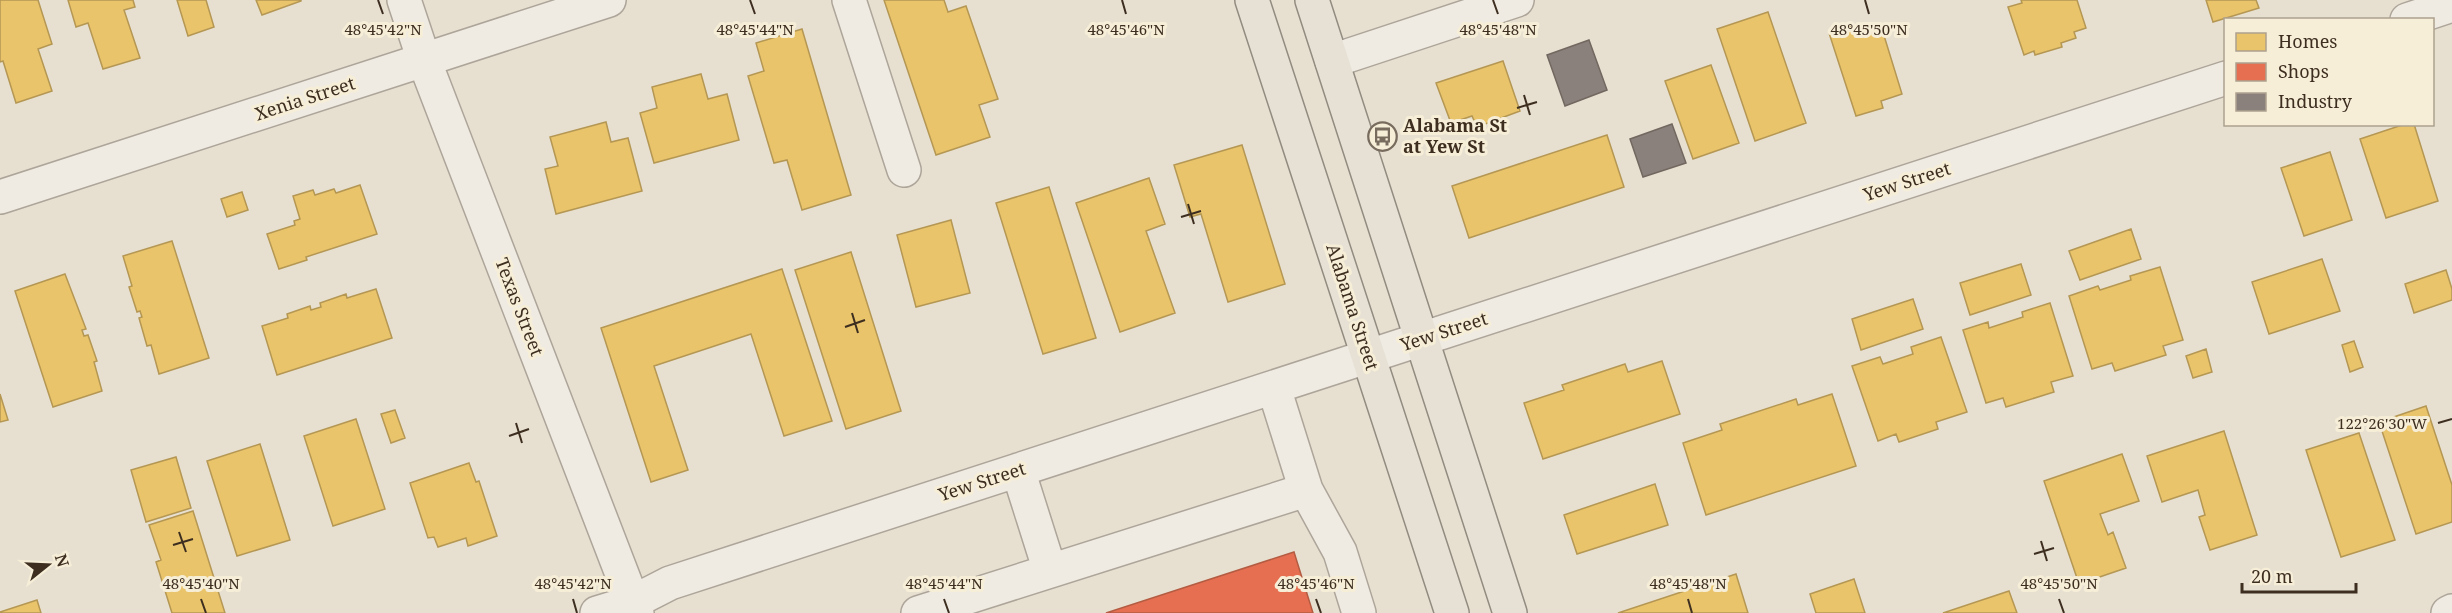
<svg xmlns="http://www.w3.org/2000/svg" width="2452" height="613" viewBox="0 0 2452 613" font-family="'Noto Serif',serif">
<rect width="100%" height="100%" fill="#e7e0d1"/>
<path fill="#e9c46a" stroke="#b59754" stroke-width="1.5" d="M 0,0 L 38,0 L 52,44 L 38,49 L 52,91 L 16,103 L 3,61 L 0,62 Z
M 68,0 L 133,0 L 135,7 L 124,10 L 140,58 L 103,69 L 88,23 L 76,27 Z
M 177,0 L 206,0 L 214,27 L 188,36 Z
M 256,0 L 301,0 L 301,1 L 262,15 Z
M 884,0 L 944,0 L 948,12 L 966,6 L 998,99 L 979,105 L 990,137 L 936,155 Z
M 2021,0 L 2077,0 L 2086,28 L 2074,32 L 2076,38 L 2061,43 L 2062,47 L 2035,55 L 2034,51 L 2024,55 L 2008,7 L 2022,3 Z
M 2206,0 L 2256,0 L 2259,8 L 2213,22 Z
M 1768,12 L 1806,123 L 1755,141 L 1717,29 Z
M 1858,24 L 1862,36 L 1882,29 L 1902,94 L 1881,101 L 1883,108 L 1856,116 L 1829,33 Z
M 802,29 L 851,195 L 802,210 L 787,160 L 774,163 L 748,76 L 764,71 L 756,43 Z
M 1503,61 L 1520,111 L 1477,127 L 1472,116 L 1451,123 L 1436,83 Z
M 1711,65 L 1739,143 L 1693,159 L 1665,81 Z
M 701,74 L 708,99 L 727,94 L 739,140 L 654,163 L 640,113 L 657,108 L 652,87 Z
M 606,122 L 611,142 L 628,138 L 642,191 L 556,214 L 545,169 L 558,166 L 550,137 Z
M 2405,124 L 2414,124 L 2438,201 L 2386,218 L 2360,139 Z
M 1607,135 L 1624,187 L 1469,238 L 1452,186 Z
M 1242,145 L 1285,284 L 1228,302 L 1201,214 L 1190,217 L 1174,165 Z
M 2330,152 L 2352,220 L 2304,236 L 2281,168 Z
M 1149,178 L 1165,224 L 1146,231 L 1175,313 L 1120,332 L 1076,203 Z
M 360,185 L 377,234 L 306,257 L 307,260 L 279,269 L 267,234 L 295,225 L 294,221 L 300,219 L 293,196 L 313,190 L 315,195 L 334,189 L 336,193 Z
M 1049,187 L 1096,338 L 1043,354 L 996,203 Z
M 242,192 L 248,210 L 227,217 L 221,199 Z
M 951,220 L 970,293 L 916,307 L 897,235 Z
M 2131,229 L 2141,259 L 2080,280 L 2069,251 Z
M 172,241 L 209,358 L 159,374 L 151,345 L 147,346 L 139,318 L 142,317 L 140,311 L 137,312 L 129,287 L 132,286 L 123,256 Z
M 851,252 L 901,411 L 846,429 L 795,270 Z
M 2322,259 L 2340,311 L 2269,334 L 2252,282 Z
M 2021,264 L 2031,295 L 1970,315 L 1960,283 Z
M 2160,267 L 2183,340 L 2163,346 L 2166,355 L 2115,371 L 2112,363 L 2092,369 L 2069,296 L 2098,286 L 2100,290 L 2131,280 L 2130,276 Z
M 782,269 L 832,421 L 784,436 L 751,334 L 654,366 L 688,470 L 651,482 L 601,328 Z
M 2446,270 L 2452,289 L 2452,300 L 2414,313 L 2405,284 Z
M 65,274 L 86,329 L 82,330 L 84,336 L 88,335 L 97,361 L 94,362 L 102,391 L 53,407 L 15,291 Z
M 376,289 L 392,338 L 277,375 L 262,326 L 288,318 L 287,314 L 310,306 L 311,310 L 321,307 L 320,303 L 346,294 L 347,298 Z
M 1913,299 L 1923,329 L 1861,350 L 1852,319 Z
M 2050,303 L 2073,376 L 2051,382 L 2054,392 L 2006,407 L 2003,398 L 1986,403 L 1963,330 L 1988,322 L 1989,328 L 2023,317 L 2022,312 Z
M 1941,337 L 1967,412 L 1936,422 L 1938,429 L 1899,442 L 1896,434 L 1878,441 L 1852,366 L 1880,357 L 1883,364 L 1913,354 L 1911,347 Z
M 2354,341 L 2363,367 L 2350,372 L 2342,345 Z
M 2206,349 L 2212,372 L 2193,378 L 2186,356 Z
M 1662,361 L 1680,414 L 1543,459 L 1524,403 L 1564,390 L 1562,385 L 1625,364 L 1628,372 Z
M 0,394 L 8,420 L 0,422 Z
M 1832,394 L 1856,466 L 1706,515 L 1683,443 L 1722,430 L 1720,424 L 1796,399 L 1798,405 Z
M 2426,406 L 2452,485 L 2452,522 L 2416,534 L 2379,422 Z
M 395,410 L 405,438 L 391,443 L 381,414 Z
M 356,419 L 385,509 L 333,526 L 304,436 Z
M 2224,431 L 2257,535 L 2210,550 L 2199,517 L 2205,515 L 2198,490 L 2162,502 L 2147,456 Z
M 2359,433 L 2395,540 L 2341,557 L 2306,450 Z
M 260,444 L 290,540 L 237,556 L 207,461 Z
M 2122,454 L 2139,501 L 2100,514 L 2108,535 L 2113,532 L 2126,568 L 2079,584 L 2044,481 Z
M 176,457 L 191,508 L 146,522 L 131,470 Z
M 469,463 L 476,482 L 479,481 L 497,536 L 468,546 L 466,538 L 438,547 L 434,537 L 428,538 L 410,483 Z
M 1655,484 L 1668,525 L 1577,554 L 1564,515 Z
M 193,511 L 225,613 L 172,613 L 156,562 L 161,560 L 149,525 Z
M 1736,574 L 1748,613 L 1618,613 Z
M 1854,579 L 1865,613 L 1816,613 L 1810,594 Z
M 2009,591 L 2017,613 L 1943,613 Z
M 37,600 L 41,613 L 0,613 L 0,612 Z"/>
<path fill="#e76f51" stroke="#b45c42" stroke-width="1.5" d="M 1294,552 L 1313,613 L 1106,613 Z"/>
<path fill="#8a817c" stroke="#736860" stroke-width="1.5" d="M 1589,40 L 1607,90 L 1565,106 L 1547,55 Z
M 1672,124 L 1686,163 L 1643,177 L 1630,139 Z"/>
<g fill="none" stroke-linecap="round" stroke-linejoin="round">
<defs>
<path id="minor" d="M 404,0 L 424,60 L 637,613
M 849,0 L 904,170
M 2407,20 L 2452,5
M 1332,61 L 1517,0
M 0,197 L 609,0
M 1274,388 L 1306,490 L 1340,552 L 1359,613
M 1018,470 L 1050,571
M 597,613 L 633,602 L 670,583 L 2226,78
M 918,613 L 1306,490
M 2448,613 L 2452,611"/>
<path id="major" d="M 1252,0 L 1452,613
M 1312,0 L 1510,613"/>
</defs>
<use href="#minor" stroke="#ada599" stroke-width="36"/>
<use href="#major" stroke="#928b80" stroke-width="36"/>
<use href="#minor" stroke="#efebe3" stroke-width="33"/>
<use href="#major" stroke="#e6e1d4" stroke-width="33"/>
</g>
<path fill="none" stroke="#3d2e20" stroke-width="2" d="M 378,0 L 383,14M 750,0 L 755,14M 1122,0 L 1126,14M 1493,0 L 1498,14M 1865,0 L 1869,14M 1524,95 L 1530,115M 1517,108 L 1537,102M 1188,204 L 1194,224M 1181,217 L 1201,211M 852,313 L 858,333M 845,327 L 865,320M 516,423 L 522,443M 2438,423 L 2452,419M 509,436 L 529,429M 179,532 L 186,552M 2041,541 L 2047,561M 173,545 L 193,539M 2034,554 L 2054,548M 201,599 L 206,613M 573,599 L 577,613M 944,599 L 949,613M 1316,599 L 1321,613M 1688,599 L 1692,613M 2059,599 L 2064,613"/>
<defs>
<symbol id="bus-ring" viewBox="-11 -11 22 22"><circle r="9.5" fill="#f7eed8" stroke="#786c5e" stroke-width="1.5"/><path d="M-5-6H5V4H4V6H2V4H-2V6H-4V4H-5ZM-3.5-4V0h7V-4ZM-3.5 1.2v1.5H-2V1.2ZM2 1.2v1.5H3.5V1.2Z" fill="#786c5e"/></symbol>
</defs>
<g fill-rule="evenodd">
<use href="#bus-ring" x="1366" y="120" width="33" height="33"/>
</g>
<g text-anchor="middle" stroke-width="6" stroke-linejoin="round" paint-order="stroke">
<g font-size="18" fill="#3d2e20" stroke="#f7eed8">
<text transform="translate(305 99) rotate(-18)" y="6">Xenia Street</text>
<text transform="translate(1907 182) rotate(-18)" y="6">Yew Street</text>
<text transform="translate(519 307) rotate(69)" y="6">Texas Street</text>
<text transform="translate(1352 307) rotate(72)" y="6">Alabama Street</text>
<text transform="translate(1444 332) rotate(-18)" y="6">Yew Street</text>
<text transform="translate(982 482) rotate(-18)" y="6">Yew Street</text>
</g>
<g font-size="18" font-weight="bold" fill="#3d2e20" stroke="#f7eed8" text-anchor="start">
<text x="1403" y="132">Alabama St<tspan x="1403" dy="21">at Yew St</tspan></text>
</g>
</g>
<g font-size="15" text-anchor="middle" fill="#3d2e20" stroke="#f7eed8" stroke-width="6" stroke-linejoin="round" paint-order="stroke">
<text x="383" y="35">48°45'42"N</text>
<text x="755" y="35">48°45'44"N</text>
<text x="1126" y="35">48°45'46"N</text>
<text x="1498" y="35">48°45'48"N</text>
<text x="1869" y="35">48°45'50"N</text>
<text x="2382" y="429">122°26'30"W</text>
<text x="201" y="589">48°45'40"N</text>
<text x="573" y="589">48°45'42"N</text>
<text x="944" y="589">48°45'44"N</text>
<text x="1316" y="589">48°45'46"N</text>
<text x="1688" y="589">48°45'48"N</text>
<text x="2059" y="589">48°45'50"N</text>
</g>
<rect x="2224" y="18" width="210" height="108" fill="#f7eed8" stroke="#ada18e" stroke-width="1.5"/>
<rect x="2236" y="33" width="30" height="18" fill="#e9c46a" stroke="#ada18e" stroke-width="1.5"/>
<text x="2278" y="48" font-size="18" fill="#3d2e20">Homes</text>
<rect x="2236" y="63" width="30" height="18" fill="#e76f51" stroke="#ada18e" stroke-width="1.5"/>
<text x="2278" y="78" font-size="18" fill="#3d2e20">Shops</text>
<rect x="2236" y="93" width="30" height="18" fill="#8a817c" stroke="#ada18e" stroke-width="1.5"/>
<text x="2278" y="108" font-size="18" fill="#3d2e20">Industry</text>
<g transform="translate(48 565) rotate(72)" stroke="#f7eed8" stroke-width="4.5" paint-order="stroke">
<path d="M0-4.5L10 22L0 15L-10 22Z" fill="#3d2e20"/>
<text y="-9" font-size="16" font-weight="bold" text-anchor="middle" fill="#3d2e20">N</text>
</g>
<path d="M2242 583v9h114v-9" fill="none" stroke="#3d2e20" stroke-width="3"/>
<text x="2251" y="583" font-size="18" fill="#3d2e20" stroke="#f7eed8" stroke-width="4.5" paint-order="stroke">20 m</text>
</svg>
